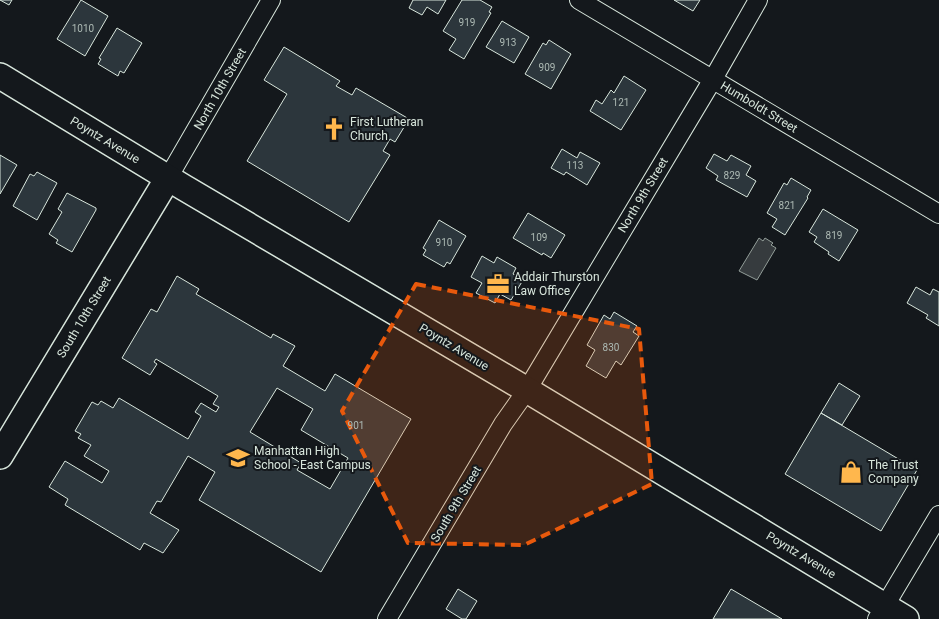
<svg xmlns="http://www.w3.org/2000/svg" width="939" height="619" viewBox="0 0 939 619" font-family="Roboto,sans-serif">
<rect width="100%" height="100%" fill="#14181c"/>
<path fill="#363b3e" stroke="#939e99" d="M 759,238 L 763,241 L 765,238 L 773,243 L 771,245 L 776,248 L 757,280 L 739,271 Z"/>
<path fill="#2c363c" stroke="#d8e6dc" fill-rule="evenodd" d="M 0,0 L 12,0 L 9,5 Z
M 81,0 L 108,16 L 85,56 L 57,39 Z
M 413,0 L 446,0 L 438,14 L 427,7 L 422,15 L 409,8 Z
M 462,0 L 480,0 L 492,7 L 489,12 L 491,13 L 464,59 L 449,50 L 456,39 L 443,31 Z
M 674,0 L 700,0 L 693,11 Z
M 502,21 L 529,37 L 514,63 L 486,47 Z
M 117,28 L 142,43 L 124,73 L 120,71 L 118,76 L 98,64 L 101,59 L 99,58 Z
M 549,40 L 571,54 L 551,89 L 525,74 L 543,43 L 546,45 Z
M 284,47 L 340,81 L 336,86 L 352,95 L 356,88 L 409,119 L 395,142 L 390,139 L 383,151 L 390,155 L 349,222 L 247,161 L 287,94 L 264,80 Z
M 624,76 L 646,90 L 621,130 L 590,111 L 596,100 L 602,104 L 611,90 L 614,93 Z
M 562,149 L 577,158 L 580,152 L 600,163 L 587,185 L 566,172 L 564,175 L 551,168 Z
M 714,154 L 727,161 L 731,155 L 751,166 L 746,175 L 756,181 L 747,197 L 716,180 L 718,176 L 706,168 Z
M 0,155 L 17,165 L 0,194 Z
M 37,172 L 57,183 L 37,220 L 13,206 L 30,174 L 34,176 Z
M 791,178 L 811,190 L 807,197 L 808,198 L 785,235 L 772,227 L 777,219 L 767,213 L 784,183 L 787,185 Z
M 67,193 L 96,208 L 96,210 L 72,252 L 56,243 L 58,240 L 49,234 L 62,212 L 58,209 Z
M 823,209 L 858,230 L 839,261 L 828,254 L 829,252 L 814,242 L 817,237 L 809,232 Z
M 528,213 L 565,235 L 551,258 L 543,253 L 542,255 L 513,238 Z
M 439,220 L 466,236 L 450,264 L 447,262 L 444,267 L 423,255 L 426,250 L 423,248 Z
M 482,256 L 494,263 L 497,257 L 516,268 L 513,274 L 523,280 L 511,300 L 500,294 L 495,303 L 476,293 L 482,283 L 471,277 Z
M 177,276 L 199,289 L 196,294 L 271,338 L 273,334 L 295,346 L 283,366 L 325,391 L 335,374 L 411,419 L 321,572 L 199,500 L 215,472 L 188,456 L 161,502 L 157,501 L 150,513 L 179,530 L 163,553 L 144,543 L 140,550 L 65,505 L 68,499 L 49,487 L 65,461 L 102,483 L 109,471 L 84,456 L 91,445 L 78,438 L 81,434 L 75,431 L 92,402 L 98,405 L 101,401 L 113,408 L 119,398 L 188,439 L 201,416 L 195,412 L 201,403 L 216,412 L 219,407 L 213,404 L 218,396 L 156,359 L 154,362 L 157,364 L 150,375 L 122,358 L 151,309 L 157,312 ZM 277,388 L 313,409 L 301,430 L 348,458 L 330,489 L 297,470 L 301,463 L 250,432 Z
M 916,287 L 930,295 L 933,289 L 939,292 L 939,326 L 926,318 L 928,315 L 907,303 Z
M 614,312 L 637,326 L 633,332 L 639,336 L 621,365 L 616,361 L 606,378 L 586,366 L 595,350 L 587,345 L 604,315 L 610,319 Z
M 839,383 L 860,396 L 842,425 L 821,413 Z
M 821,413 L 917,470 L 881,531 L 785,474 Z
M 458,589 L 477,601 L 466,619 L 462,619 L 446,609 Z
M 731,589 L 782,619 L 713,619 Z"/>
<g fill="none" stroke-linecap="round" stroke-linejoin="round">
<defs>
<path id="street" d="M 579,0 L 939,214
M 168,178 L 271,0
M 387,619 L 503,424 L 527,390 L 713,79 L 758,0
M 877,619 L 939,515"/>
<path id="secondary" d="M 0,76 L 183,187 L 527,390 L 906,619
M 0,456 L 168,178"/>
</defs>
<use href="#street" stroke="#d8e6dc" stroke-width="20"/>
<use href="#secondary" stroke="#d8e6dc" stroke-width="28"/>
<use href="#street" stroke="#14181c" stroke-width="18"/>
<use href="#secondary" stroke="#14181c" stroke-width="25"/>
</g>
<path fill="#e8590c" fill-opacity="0.2" stroke="#e8590c" stroke-width="4" stroke-dasharray="10 6" stroke-linejoin="round" d="M 416,284 L 639,329 L 652,484 L 524,545 L 408,543 L 342,411 Z"/>
<defs>
<symbol id="church-bare" viewBox="-9 -9 18 18"><path d="M-1.2-6h2.4v3.5h3.3v2.4h-3.3V6h-2.4V-.1h-3.3v-2.4h3.3Z" fill="#ffb74d" stroke="#14181c" stroke-width="2.5" paint-order="stroke"/></symbol>
<symbol id="office-bare" viewBox="-9 -9 18 18"><path d="M-6-3h4V-5.5h4V-3h4V5H-6ZM-1-4.5V-3h2v-1.5ZM-6 0V1H6V0Z" fill="#ffb74d" stroke="#14181c" stroke-width="2.5" paint-order="stroke"/></symbol>
<symbol id="school-bare" viewBox="-9 -9 18 18"><path d="M0-5L7-2L0 1L-7-2ZM-4 1L0 2.5L4 1V4Q0 6-4 4Z" fill="#ffb74d" stroke="#14181c" stroke-width="2.5" paint-order="stroke"/></symbol>
<symbol id="shop-bare" viewBox="-9 -9 18 18"><path d="M-5-2.5h2.3a2.7 3.5 0 0 1 5.4 0H5L5.5 6h-11ZM-1.5-2.5h3a1.5 2.3 0 0 0-3 0Z" fill="#ffb74d" stroke="#14181c" stroke-width="2.5" paint-order="stroke"/></symbol>
</defs>
<g fill-rule="evenodd">
<use href="#church-bare" x="318" y="113" width="32" height="32"/>
<use href="#office-bare" x="482" y="268" width="32" height="32"/>
<use href="#school-bare" x="222" y="442" width="32" height="32"/>
<use href="#shop-bare" x="835" y="456" width="32" height="32"/>
</g>
<g text-anchor="middle" stroke-width="4" stroke-linejoin="round" paint-order="stroke">
<g font-size="10" fill="#adbab4">
<text x="467" y="26">919</text>
<text x="83" y="32">1010</text>
<text x="508" y="46">913</text>
<text x="547" y="71">909</text>
<text x="621" y="106">121</text>
<text x="575" y="169">113</text>
<text x="732" y="179">829</text>
<text x="787" y="209">821</text>
<text x="834" y="239">819</text>
<text x="539" y="241">109</text>
<text x="444" y="246">910</text>
<text x="611" y="351">830</text>
<text x="356" y="429">901</text>
</g>
<g font-size="12" fill="#d8e6dc" stroke="#14181c">
<text transform="translate(220 89) rotate(-60)" y="4">North 10th Street</text>
<text transform="translate(759 107) rotate(31)" y="4">Humboldt Street</text>
<text transform="translate(105 140) rotate(31)" y="4">Poyntz Avenue</text>
<text transform="translate(643 195) rotate(-59)" y="4">North 9th Street</text>
<text transform="translate(84 317) rotate(-59)" y="4">South 10th Street</text>
<text transform="translate(454 347) rotate(31)" y="4">Poyntz Avenue</text>
<text transform="translate(456 504) rotate(-59)" y="4">South 9th Street</text>
<text transform="translate(801 555) rotate(31)" y="4">Poyntz Avenue</text>
</g>
<g font-size="12" fill="#d8e6dc" stroke="#14181c" text-anchor="start">
<text x="350" y="126">First Lutheran<tspan x="350" dy="14">Church</tspan></text>
<text x="514" y="281">Addair Thurston<tspan x="514" dy="14">Law Office</tspan></text>
<text x="254" y="455">Manhattan High<tspan x="254" dy="14">School - East Campus</tspan></text>
<text x="868" y="469">The Trust<tspan x="868" dy="14">Company</tspan></text>
</g>
</g>
</svg>
